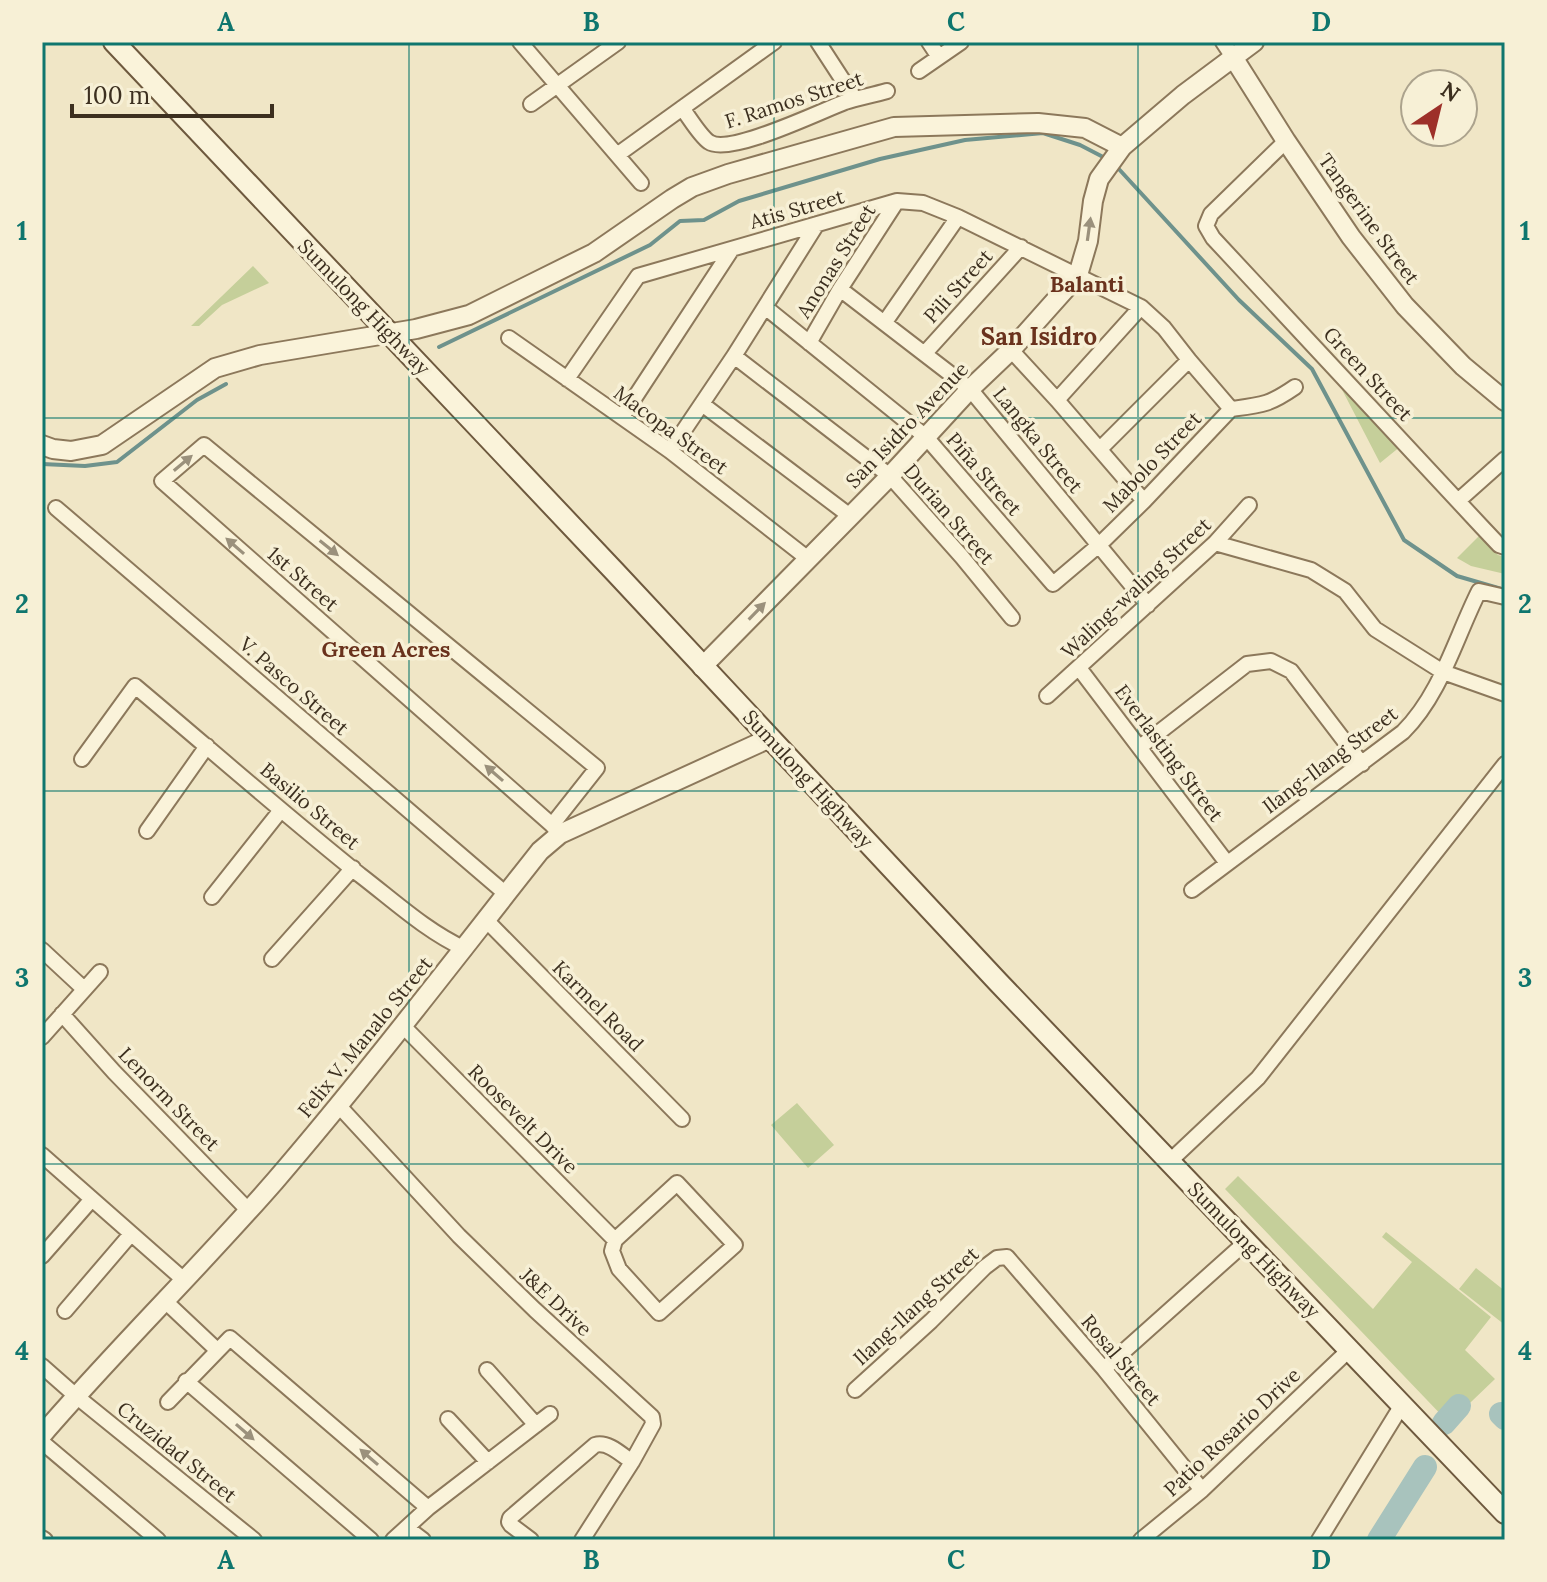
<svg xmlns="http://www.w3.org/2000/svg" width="1547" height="1582" viewBox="0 0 1547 1582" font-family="Lora,serif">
<rect width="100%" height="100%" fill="#f0e6c6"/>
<path fill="#c5cf9a" d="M 253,266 L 269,283 L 222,305 L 199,326 L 191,326 Z
M 1336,378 L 1401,446 L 1380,463 Z
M 1480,535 L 1498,555 L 1505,557 L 1505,574 L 1471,566 L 1457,558 Z
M 797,1103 L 834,1145 L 808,1168 L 771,1125 Z
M 1238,1176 L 1373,1309 L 1412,1262 L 1382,1237 L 1386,1232 L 1491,1317 L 1465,1350 L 1495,1379 L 1449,1423 L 1225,1189 Z
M 1476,1268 L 1505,1291 L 1505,1325 L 1459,1289 Z"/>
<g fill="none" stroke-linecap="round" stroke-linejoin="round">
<path stroke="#6e928c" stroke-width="4" d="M 1117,167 L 1239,300 L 1312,369 L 1404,540 L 1457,576 L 1505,590
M 439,347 L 650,245 L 680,221 L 704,220 L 739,201 L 880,159 L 965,140 L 1043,133 L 1080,145 L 1107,159
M 42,464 L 85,466 L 117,462 L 197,400 L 226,384"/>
<path stroke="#a8c3bd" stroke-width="24" d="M 1501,1414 L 1505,1418
M 1444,1423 L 1459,1406
M 1379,1540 L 1425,1467"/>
<defs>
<path id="minor" d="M 520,42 L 641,183
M 818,42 L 855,99
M 929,42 L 939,57
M 1223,42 L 1233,57
M 919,71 L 961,42
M 531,104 L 618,42
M 682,108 C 689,117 700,136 709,142 C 729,156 821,111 845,102 C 858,98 873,95 887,91
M 1286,141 L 1211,214 L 1206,226 L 1213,238 L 1482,527 L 1499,545 L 1505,547
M 617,155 L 774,42
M 840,289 L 970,389 L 1148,605
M 765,307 L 926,437 L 1053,584 L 1099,545 L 1144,501 L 1231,409
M 885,322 L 958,217
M 509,338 L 670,451 L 807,558
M 809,343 L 840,289 L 897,201
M 1011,350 L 1057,400 L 1144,501
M 925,353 L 1021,247
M 734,356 L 890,476 L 962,557 L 1012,618
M 567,379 L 638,276 L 897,201 L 923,203 L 958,217 L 1141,307 L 1164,328 L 1189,360 L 1231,409
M 1057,400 L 1141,307
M 702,404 L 850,516
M 1231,409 C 1262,405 1269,405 1295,387
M 622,417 L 732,249
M 1100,449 L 1189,360
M 670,451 L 734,356 L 817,224
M 1459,500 L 1505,459
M 56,508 L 506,894
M 1215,543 L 1311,570 L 1345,591 L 1375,629 L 1443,672 L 1505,694
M 1079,668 L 1227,863
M 1047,696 L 1215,543 L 1249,505
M 1140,747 L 1247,664 L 1271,661 L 1291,671 L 1362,764
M 82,759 L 135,686 C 210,749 284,814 360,875 C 394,901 426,931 465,949
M 552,825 L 597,768 L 204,445 L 162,481 L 552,825 L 560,834
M 147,831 L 207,746
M 1192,890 L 1403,732 C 1441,694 1455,639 1479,591 L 1505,597
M 212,897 L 281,810
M 486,920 L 682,1119
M 42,950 L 84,989
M 272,959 L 353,868
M 62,1014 L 114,1072 L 248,1210
M 403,1026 L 615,1240
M 42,1037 L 100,972
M 339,1106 L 459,1236 L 535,1310 L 652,1417 L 653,1424 L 632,1462 L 582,1540
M 42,1155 L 184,1280
M 1169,1162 L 1258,1078 L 1505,764
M 677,1183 L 735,1245 L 659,1313 L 619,1269 L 612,1251 L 615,1240 Z
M 42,1256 L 92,1199
M 165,1301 L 217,1350
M 65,1311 L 131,1234
M 42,1366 L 76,1396 L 254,1540
M 1104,1369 L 1246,1242
M 487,1370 L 536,1425
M 186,1381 L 371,1540
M 855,1390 L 931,1321 L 985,1267 L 997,1258 L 1007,1257 L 1104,1369 L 1202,1490
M 168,1402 L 230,1338 L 428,1508
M 448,1419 L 488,1462
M 42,1442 L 158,1540
M 407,1528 L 423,1540
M 42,1538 L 45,1540
M 393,1540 L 428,1508 L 550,1414
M 531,1540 L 511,1525 L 509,1522 L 510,1518 L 595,1445 C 608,1441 622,1455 632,1462
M 1141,1540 L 1202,1490 L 1349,1350
M 1319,1540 L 1402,1405"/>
<path id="tertiary" d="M 1233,57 L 1286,141 L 1351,237 L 1405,306 L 1463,366 L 1505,401
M 42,445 L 53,449 L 71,451 L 102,445 L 215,368 L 260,355 L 416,329 L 469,315 L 594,253 L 672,199 L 692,187 L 728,174 L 894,127 L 1038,123 L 1085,128 L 1122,147
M 702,667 L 890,476 L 970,389 L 1011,350 L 1078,275 L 1088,241 L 1093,201 L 1099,179 L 1122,147 L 1183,95 L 1254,42
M 42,1435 C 117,1348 200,1267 275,1181 C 367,1074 453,961 540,851 L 560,834 L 770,738"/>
<path id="secondary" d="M 114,42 L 616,573 L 998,982 L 1505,1513"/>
</defs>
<use href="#minor" stroke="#8c785b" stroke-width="18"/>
<use href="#tertiary" stroke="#8c785b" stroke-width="22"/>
<use href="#secondary" stroke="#6e593e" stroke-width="24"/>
<use href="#minor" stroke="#faf3da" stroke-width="14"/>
<use href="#tertiary" stroke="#faf3da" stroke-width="18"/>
<use href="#secondary" stroke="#faf3da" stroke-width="20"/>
</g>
<defs><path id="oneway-solid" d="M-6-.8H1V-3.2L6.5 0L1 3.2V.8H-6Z" transform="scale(2)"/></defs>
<g fill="#9b917c">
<use href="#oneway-solid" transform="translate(1089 229) rotate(-82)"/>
<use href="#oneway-solid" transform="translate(183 463) rotate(-40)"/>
<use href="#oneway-solid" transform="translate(235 546) rotate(-139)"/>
<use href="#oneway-solid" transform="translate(329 548) rotate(39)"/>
<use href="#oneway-solid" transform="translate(757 611) rotate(-46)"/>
<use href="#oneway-solid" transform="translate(494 773) rotate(-139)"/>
<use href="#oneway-solid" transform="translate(245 1432) rotate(41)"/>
<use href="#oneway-solid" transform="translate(369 1457) rotate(-139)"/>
</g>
<path fill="none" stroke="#0f766e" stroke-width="2" stroke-opacity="0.55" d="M 409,42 L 409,1540M 774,42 L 774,1540M 1138,42 L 1138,1540M 42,418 L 1505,418M 42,791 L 1505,791M 42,1164 L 1505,1164"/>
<g text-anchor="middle" stroke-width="7" stroke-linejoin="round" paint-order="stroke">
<g font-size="20" fill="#3c2f1f" stroke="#f7f0d6">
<text transform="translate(794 100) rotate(-18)" y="7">F. Ramos Street</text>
<text transform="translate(797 209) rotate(-16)" y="7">Atis Street</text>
<text transform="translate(1369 219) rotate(54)" y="7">Tangerine Street</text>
<text transform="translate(836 261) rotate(-58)" y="7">Anonas Street</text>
<text transform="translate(958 286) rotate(-48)" y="7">Pili Street</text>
<text transform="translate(364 307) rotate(46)" y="7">Sumulong Highway</text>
<text transform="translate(1368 374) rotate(47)" y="7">Green Street</text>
<text transform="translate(907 425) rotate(-46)" y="7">San Isidro Avenue</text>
<text transform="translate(671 430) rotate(36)" y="7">Macopa Street</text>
<text transform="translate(1038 440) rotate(51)" y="7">Langka Street</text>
<text transform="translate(1152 462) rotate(-46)" y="7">Mabolo Street</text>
<text transform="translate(984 474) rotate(49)" y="7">Piña Street</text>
<text transform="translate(949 514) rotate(49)" y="7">Durian Street</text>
<text transform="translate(303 579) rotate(41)" y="7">1st Street</text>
<text transform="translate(1136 588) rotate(-43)" y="7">Waling-waling Street</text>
<text transform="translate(294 686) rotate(41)" y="7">V. Pasco Street</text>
<text transform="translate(1169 753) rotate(53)" y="7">Everlasting Street</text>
<text transform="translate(1330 760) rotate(-37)" y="7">Ilang-Ilang Street</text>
<text transform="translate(808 779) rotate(47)" y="7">Sumulong Highway</text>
<text transform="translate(310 806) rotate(40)" y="7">Basilio Street</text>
<text transform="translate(598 1006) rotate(45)" y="7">Karmel Road</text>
<text transform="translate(365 1037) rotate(-51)" y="7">Felix V. Manalo Street</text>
<text transform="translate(169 1099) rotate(46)" y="7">Lenorm Street</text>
<text transform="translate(523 1119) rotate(45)" y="7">Roosevelt Drive</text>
<text transform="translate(1254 1250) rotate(46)" y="7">Sumulong Highway</text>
<text transform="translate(556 1302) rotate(43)" y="7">J&amp;E Drive</text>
<text transform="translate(916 1306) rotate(-43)" y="7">Ilang-Ilang Street</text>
<text transform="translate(1121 1360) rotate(50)" y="7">Rosal Street</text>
<text transform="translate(1232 1432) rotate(-43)" y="7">Patio Rosario Drive</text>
<text transform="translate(177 1452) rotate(39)" y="7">Cruzidad Street</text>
</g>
<g font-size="22" font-weight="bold" fill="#6a321d" stroke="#f7f0d6">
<text x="1087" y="292">Balanti</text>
<text x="386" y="657">Green Acres</text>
</g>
<g font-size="24" font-weight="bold" fill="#6a321d" stroke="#f7f0d6">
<text x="1039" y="345">San Isidro</text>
</g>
</g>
<rect width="1547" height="1582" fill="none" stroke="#f7f0d6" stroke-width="88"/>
<g transform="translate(1439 108) rotate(35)"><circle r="38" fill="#f7f0d6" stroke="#aca38d" stroke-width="2"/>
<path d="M0-6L14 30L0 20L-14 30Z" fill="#9d3029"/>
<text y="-12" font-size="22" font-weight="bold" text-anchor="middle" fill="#3c2f1f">N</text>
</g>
<path d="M72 104v12h200v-12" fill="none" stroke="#3c2f1f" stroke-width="4"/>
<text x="84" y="104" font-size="24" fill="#3c2f1f" stroke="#f7f0d6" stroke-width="6" paint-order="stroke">100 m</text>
<rect x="44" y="44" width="1459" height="1494" fill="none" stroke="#0f766e" stroke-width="3"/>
<g font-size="26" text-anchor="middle" font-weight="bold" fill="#0f766e">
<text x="226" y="31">A</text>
<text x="591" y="31">B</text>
<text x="956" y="31">C</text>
<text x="1321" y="31">D</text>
<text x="22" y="240">1</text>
<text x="1525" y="240">1</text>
<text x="22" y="613">2</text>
<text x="1525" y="613">2</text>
<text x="22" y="987">3</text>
<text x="1525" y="987">3</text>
<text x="22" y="1360">4</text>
<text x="1525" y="1360">4</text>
<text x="226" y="1569">A</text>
<text x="591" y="1569">B</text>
<text x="956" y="1569">C</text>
<text x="1321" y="1569">D</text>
</g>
</svg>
